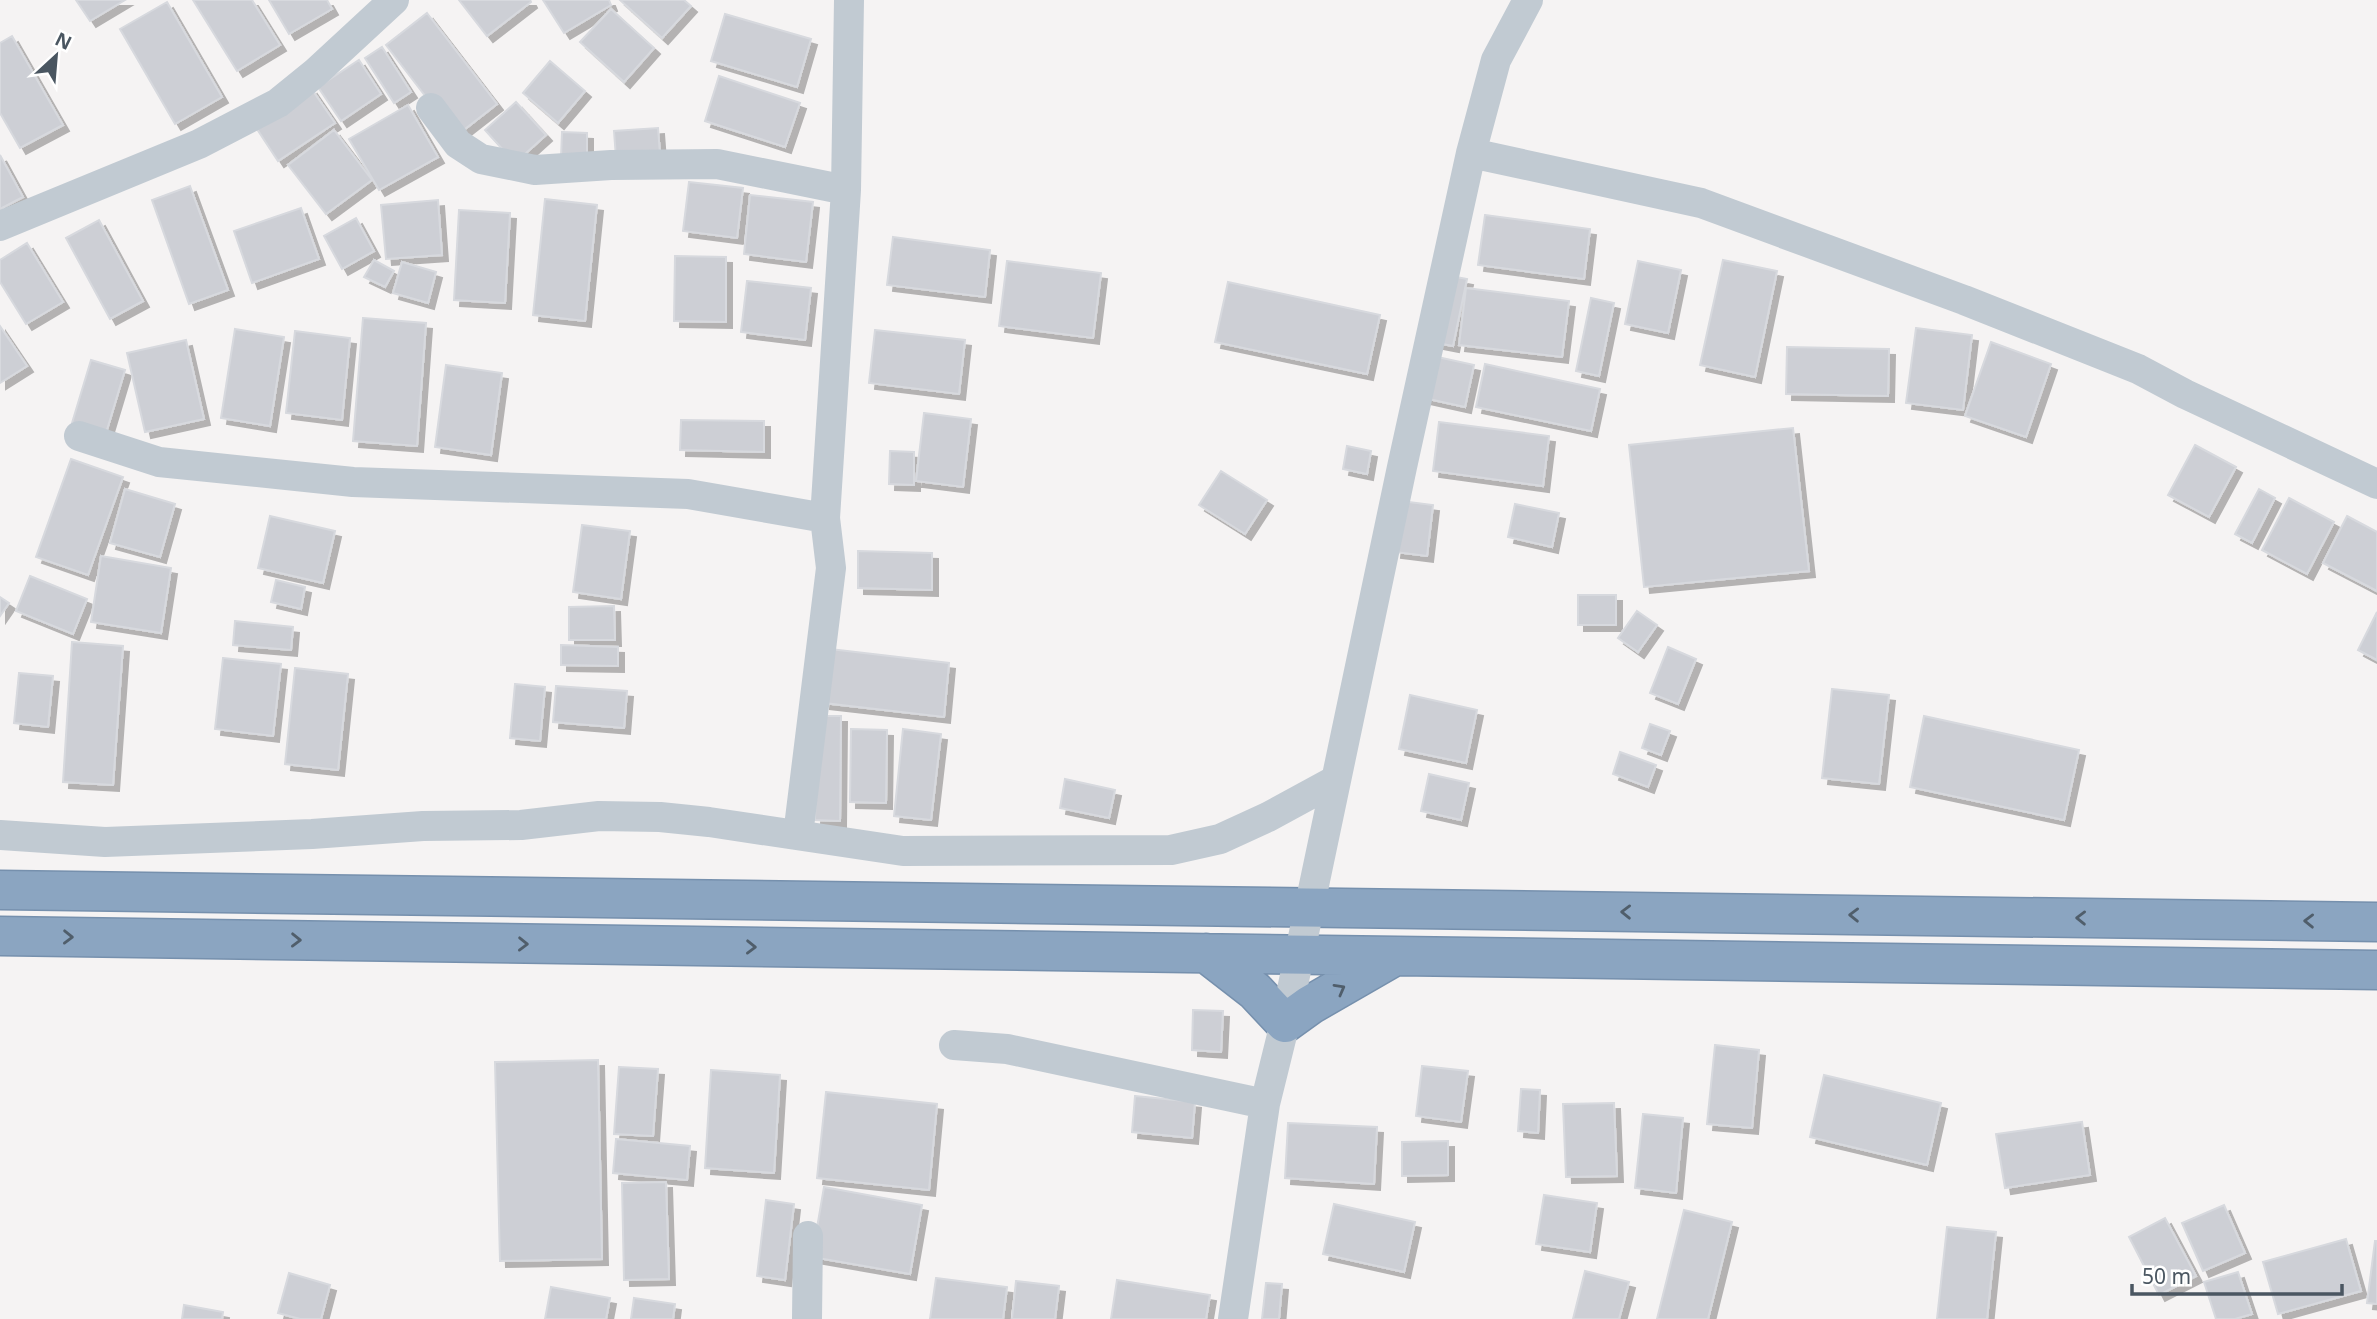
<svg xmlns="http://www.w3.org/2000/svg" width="2377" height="1319" viewBox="0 0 2377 1319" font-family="'Noto Sans',sans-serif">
<defs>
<filter id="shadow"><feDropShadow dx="6" dy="6" stdDeviation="0" flood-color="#0004"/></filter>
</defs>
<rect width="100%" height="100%" fill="#f5f3f3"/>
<path fill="#cdcfd5" stroke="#d7d9de" stroke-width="2" filter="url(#shadow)" d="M 76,0 L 125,0 L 90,21 Z
M 193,0 L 252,0 L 280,45 L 237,71 Z
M 269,0 L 327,0 L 332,9 L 289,34 Z
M 459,0 L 530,0 L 531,2 L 487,36 Z
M 543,0 L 609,0 L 611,5 L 564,33 Z
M 620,0 L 684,0 L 691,6 L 662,38 Z
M 167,2 L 222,97 L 175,124 L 120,29 Z
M 611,9 L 654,48 L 624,82 L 580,42 Z
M 427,13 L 497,104 L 456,136 L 386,45 Z
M 725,14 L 811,39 L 797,87 L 711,61 Z
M 12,36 L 63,125 L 20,148 L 0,113 L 0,43 Z
M 382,47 L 411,92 L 394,103 L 365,58 Z
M 359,60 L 381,94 L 341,121 L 318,87 Z
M 550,61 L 585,91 L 558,123 L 523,93 Z
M 719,76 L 800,103 L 785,147 L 705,121 Z
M 311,88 L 335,123 L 278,161 L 255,126 Z
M 516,102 L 546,135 L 515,163 L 485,130 Z
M 408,105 L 438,157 L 379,190 L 349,139 Z
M 658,128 L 660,154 L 616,158 L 614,131 Z
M 334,130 L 372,180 L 326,214 L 288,165 Z
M 562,132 L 587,133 L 587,158 L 561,158 Z
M 0,155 L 23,197 L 0,209 Z
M 689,182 L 743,188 L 737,238 L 683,231 Z
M 190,186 L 228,290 L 189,304 L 152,200 Z
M 750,195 L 813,202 L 806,262 L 744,254 Z
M 545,199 L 597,205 L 585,321 L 533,315 Z
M 438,200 L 442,255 L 386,259 L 381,205 Z
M 301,208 L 319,259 L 252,283 L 234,231 Z
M 459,210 L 510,213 L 505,303 L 454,300 Z
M 1485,215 L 1590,229 L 1584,279 L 1478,265 Z
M 356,218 L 374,251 L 342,269 L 324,236 Z
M 99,220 L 143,301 L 110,319 L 66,238 Z
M 893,237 L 990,250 L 985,297 L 887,285 Z
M 27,243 L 63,302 L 26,324 L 0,282 L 0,260 Z
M 675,256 L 726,257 L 726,322 L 674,321 Z
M 374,260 L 394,271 L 385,287 L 364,277 Z
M 1723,260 L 1777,271 L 1755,377 L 1700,365 Z
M 1007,261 L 1101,273 L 1093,338 L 999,326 Z
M 1638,261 L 1681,270 L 1668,333 L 1625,324 Z
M 402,262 L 436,272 L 428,303 L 393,293 Z
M 1446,275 L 1467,279 L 1453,346 L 1432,342 Z
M 747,281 L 811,288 L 805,340 L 741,332 Z
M 1228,282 L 1380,315 L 1367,374 L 1215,342 Z
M 1466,288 L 1569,301 L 1562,357 L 1459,345 Z
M 1591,298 L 1614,303 L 1599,376 L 1576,371 Z
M 363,318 L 426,323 L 417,446 L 353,441 Z
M 0,326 L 27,366 L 0,383 Z
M 1916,328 L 1972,335 L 1963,410 L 1906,403 Z
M 235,329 L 284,337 L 270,426 L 221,418 Z
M 875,330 L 965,340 L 959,394 L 869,383 Z
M 295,331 L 350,338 L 342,420 L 286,413 Z
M 186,340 L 204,419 L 145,432 L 127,353 Z
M 1991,342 L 2051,364 L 2026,437 L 1965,416 Z
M 1787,347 L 1889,349 L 1888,396 L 1786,394 Z
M 1433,356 L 1474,365 L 1465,407 L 1424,398 Z
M 91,360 L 125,370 L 106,433 L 72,423 Z
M 1485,364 L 1600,389 L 1591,431 L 1476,407 Z
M 446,365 L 502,373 L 491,455 L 435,447 Z
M 924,413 L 971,419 L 963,487 L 916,481 Z
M 681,420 L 764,421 L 764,452 L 680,450 Z
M 1439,422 L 1549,436 L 1543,486 L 1433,471 Z
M 1793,428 L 1809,571 L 1644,587 L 1629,445 Z
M 2195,445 L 2236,467 L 2209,517 L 2168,495 Z
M 1347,446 L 1371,451 L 1367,474 L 1343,469 Z
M 890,451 L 914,452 L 914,485 L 889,484 Z
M 71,459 L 123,477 L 88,575 L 36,557 Z
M 1221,471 L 1267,500 L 1245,534 L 1199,505 Z
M 125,489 L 175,504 L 160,557 L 110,543 Z
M 2259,489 L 2275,498 L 2252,543 L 2235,534 Z
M 2289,498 L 2334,522 L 2307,574 L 2262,550 Z
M 1401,501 L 1433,505 L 1427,556 L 1395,552 Z
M 1515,504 L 1559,513 L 1552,547 L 1508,537 Z
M 270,516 L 335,531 L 323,583 L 258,568 Z
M 2347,516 L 2377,532 L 2377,591 L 2323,563 Z
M 582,525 L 630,531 L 621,599 L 573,592 Z
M 858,551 L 932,553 L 932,590 L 858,588 Z
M 101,556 L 171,568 L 161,633 L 91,622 Z
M 30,576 L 87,599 L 73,634 L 16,611 Z
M 276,580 L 305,587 L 301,609 L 271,602 Z
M 1578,595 L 1616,595 L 1616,625 L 1578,625 Z
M 0,597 L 9,603 L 0,616 Z
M 614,606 L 615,640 L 569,640 L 569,607 Z
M 1637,611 L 1657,625 L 1638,652 L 1618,638 Z
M 2377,612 L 2377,660 L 2358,650 Z
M 235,621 L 293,627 L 291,650 L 233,645 Z
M 72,642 L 123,646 L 113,785 L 63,782 Z
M 561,645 L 618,647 L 618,666 L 561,665 Z
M 1668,647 L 1696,659 L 1678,704 L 1650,693 Z
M 830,649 L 949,663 L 944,717 L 824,703 Z
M 223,658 L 281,664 L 273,736 L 215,729 Z
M 295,668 L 348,674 L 338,770 L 285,764 Z
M 19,673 L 53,676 L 48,727 L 14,723 Z
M 515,684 L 545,687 L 540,741 L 510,738 Z
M 556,686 L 627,691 L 624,728 L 553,722 Z
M 1832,689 L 1889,695 L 1879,784 L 1822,778 Z
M 1410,695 L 1477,710 L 1466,763 L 1399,749 Z
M 817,716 L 841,716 L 840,821 L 815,820 Z
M 1924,716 L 2079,750 L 2064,820 L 1910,787 Z
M 1650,724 L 1670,731 L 1661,755 L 1642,748 Z
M 851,729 L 887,730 L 886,803 L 850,802 Z
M 903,729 L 941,734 L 931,820 L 894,816 Z
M 1620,752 L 1656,765 L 1648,787 L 1613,774 Z
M 1429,774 L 1469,783 L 1461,820 L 1421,811 Z
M 1065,779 L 1115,790 L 1109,818 L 1060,808 Z
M 1193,1010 L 1223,1011 L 1221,1052 L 1192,1050 Z
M 1715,1045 L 1759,1050 L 1752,1128 L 1707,1124 Z
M 598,1060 L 602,1259 L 500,1261 L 495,1062 Z
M 1422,1066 L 1468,1071 L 1461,1122 L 1416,1116 Z
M 619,1067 L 658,1069 L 653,1136 L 614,1134 Z
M 711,1070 L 780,1075 L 774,1173 L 705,1168 Z
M 1824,1075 L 1941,1103 L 1927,1165 L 1810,1137 Z
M 1521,1089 L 1540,1090 L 1538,1133 L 1518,1131 Z
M 826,1092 L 937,1104 L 929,1190 L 817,1178 Z
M 1135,1096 L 1195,1102 L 1192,1138 L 1132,1132 Z
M 1614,1103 L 1617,1176 L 1566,1177 L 1563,1104 Z
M 1643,1114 L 1683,1118 L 1676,1193 L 1635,1188 Z
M 2082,1122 L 2090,1175 L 2005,1188 L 1996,1134 Z
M 1288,1123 L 1377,1127 L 1374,1184 L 1285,1178 Z
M 616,1139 L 690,1146 L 687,1180 L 613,1173 Z
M 1448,1141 L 1448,1175 L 1402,1176 L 1402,1142 Z
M 666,1182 L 669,1279 L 624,1280 L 622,1183 Z
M 824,1187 L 922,1205 L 910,1274 L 812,1257 Z
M 1544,1195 L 1597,1203 L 1590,1252 L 1536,1244 Z
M 766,1200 L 794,1204 L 785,1280 L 757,1276 Z
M 1334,1204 L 1415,1222 L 1404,1272 L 1323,1254 Z
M 2224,1205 L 2245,1253 L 2203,1271 L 2182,1223 Z
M 1684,1210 L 1732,1222 L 1708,1319 L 1657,1319 Z
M 2165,1218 L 2196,1276 L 2159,1295 L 2129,1237 Z
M 1947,1227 L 1996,1232 L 1987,1319 L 1937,1319 Z
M 2346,1239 L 2361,1291 L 2278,1314 L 2263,1262 Z
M 2375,1241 L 2377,1241 L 2377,1304 L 2367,1303 Z
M 1585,1271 L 1629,1282 L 1619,1319 L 1573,1319 Z
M 2238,1272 L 2252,1314 L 2235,1319 L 2216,1319 L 2204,1282 Z
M 289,1273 L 330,1285 L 321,1319 L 300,1319 L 278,1313 Z
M 936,1278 L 1007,1287 L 1003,1319 L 930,1319 Z
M 1117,1280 L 1210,1295 L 1206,1319 L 1111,1319 Z
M 1016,1281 L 1059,1286 L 1055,1319 L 1012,1319 Z
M 1266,1283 L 1282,1284 L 1279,1319 L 1262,1319 Z
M 551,1287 L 610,1298 L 606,1319 L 545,1319 Z
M 634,1298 L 675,1304 L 673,1319 L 631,1319 Z
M 184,1305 L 223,1312 L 222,1319 L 182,1319 Z"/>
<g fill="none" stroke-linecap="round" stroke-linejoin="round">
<defs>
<path id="highway" d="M 0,890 L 2377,922
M 0,936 L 2377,970
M 1206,953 L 1255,991 L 1285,1023 L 1310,1005 L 1395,956"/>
</defs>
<use href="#highway" stroke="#7690ad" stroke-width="41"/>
<path stroke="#c1cad2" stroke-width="30" d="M 431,108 L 458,144 L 481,159 L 535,170 L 611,165 L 717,164 L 846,190
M 1471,153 L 1701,203 L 1964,300 L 2138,369 L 2185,394 L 2377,484
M 0,226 L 199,144 L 278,103 L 315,73 L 394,0
M 79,436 L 159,462 L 353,482 L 688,494 L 825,518
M 0,835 L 105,842 L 312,834 L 423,826 L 521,825 L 599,816 L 660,817 L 709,822 L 903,851 L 1171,850 L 1220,839 L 1268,817 L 1336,780
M 798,835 L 831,568 L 825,518 L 846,190 L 849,0
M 954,1045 L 1007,1049 L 1265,1104
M 807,1319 L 808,1236
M 1233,1319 L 1265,1104 L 1285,1023 L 1402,467 L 1471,153 L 1496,60 L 1528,0"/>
<use href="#highway" stroke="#8ba5c1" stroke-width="38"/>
</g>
<defs><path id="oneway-chevron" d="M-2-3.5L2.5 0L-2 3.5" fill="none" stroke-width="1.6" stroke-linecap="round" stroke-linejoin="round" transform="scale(1.75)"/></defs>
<g stroke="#505e6b">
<use href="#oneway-chevron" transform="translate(1626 912) rotate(-179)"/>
<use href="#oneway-chevron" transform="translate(1854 915) rotate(-179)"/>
<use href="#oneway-chevron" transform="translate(2081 918) rotate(-179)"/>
<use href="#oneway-chevron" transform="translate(2309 921) rotate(-179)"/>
<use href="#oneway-chevron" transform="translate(68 937) rotate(1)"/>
<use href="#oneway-chevron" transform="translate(296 940) rotate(1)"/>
<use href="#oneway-chevron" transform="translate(523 944) rotate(1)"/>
<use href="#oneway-chevron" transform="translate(751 947) rotate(1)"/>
<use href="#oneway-chevron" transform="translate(1340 989) rotate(-29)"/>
</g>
<g transform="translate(56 56) rotate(26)" stroke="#ffffff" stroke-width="5" paint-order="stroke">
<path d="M0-5L12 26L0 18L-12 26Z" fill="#4a5661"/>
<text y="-10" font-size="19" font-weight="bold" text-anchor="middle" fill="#4a5661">N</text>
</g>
<path d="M2132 1284v10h210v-10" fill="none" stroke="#4a5661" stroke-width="3.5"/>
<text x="2142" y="1284" font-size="21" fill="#4a5661" stroke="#ffffff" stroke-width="5" paint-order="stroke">50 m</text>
</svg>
